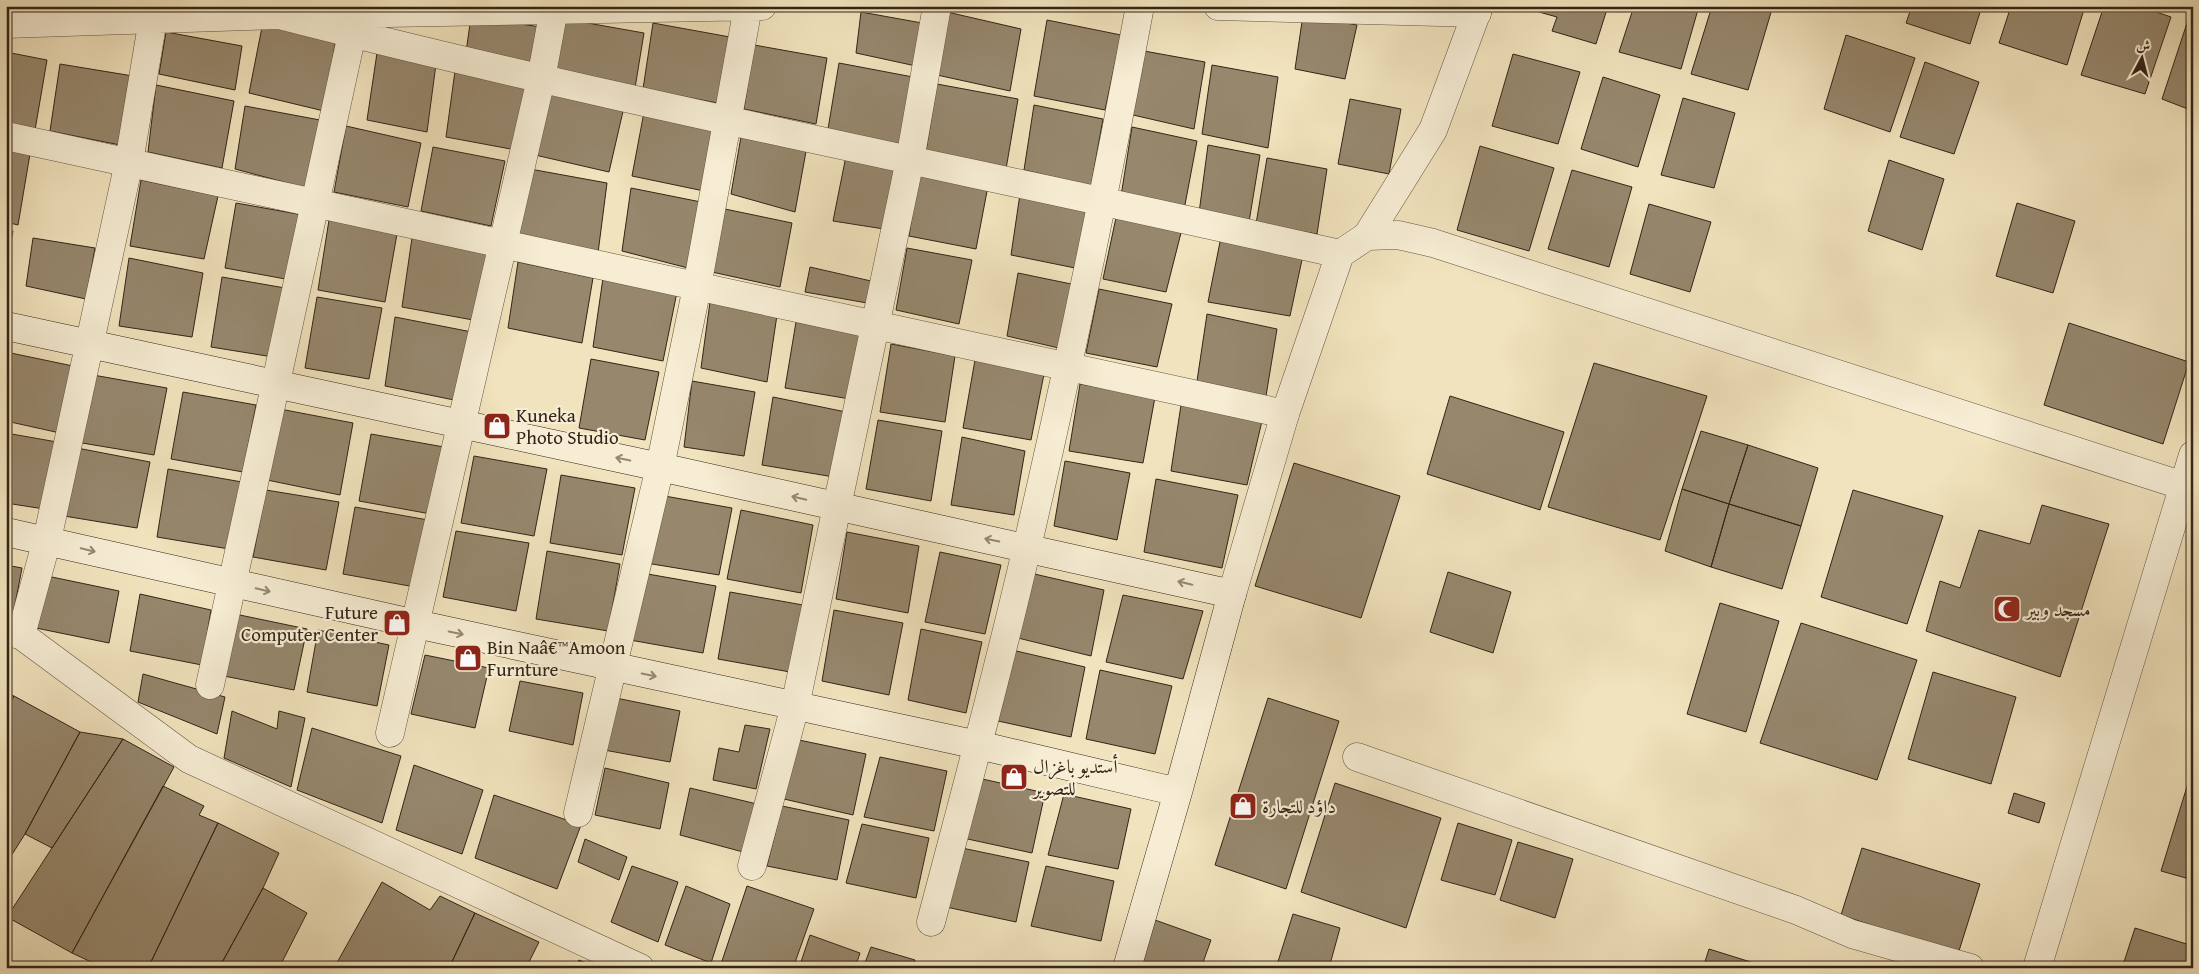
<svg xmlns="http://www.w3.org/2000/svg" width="2199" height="974" viewBox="0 0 2199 974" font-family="'Gentium Book Plus',Amiri,serif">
<rect width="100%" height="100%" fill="#f1e3bd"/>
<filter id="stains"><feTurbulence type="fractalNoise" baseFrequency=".004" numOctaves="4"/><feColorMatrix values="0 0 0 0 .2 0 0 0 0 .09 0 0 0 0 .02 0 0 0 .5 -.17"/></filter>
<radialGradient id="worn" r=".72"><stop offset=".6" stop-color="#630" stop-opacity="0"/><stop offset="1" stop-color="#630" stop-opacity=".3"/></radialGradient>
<path fill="#96876d" stroke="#332417" d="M 6,6 L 57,6 L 57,8 L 6,7 Z
M 1541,6 L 1608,6 L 1596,44 L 1552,31 L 1557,17 L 1539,12 Z
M 1634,6 L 1699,6 L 1681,69 L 1619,52 Z
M 1712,6 L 1762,6 L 1772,9 L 1748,90 L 1691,74 Z
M 1912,6 L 1982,6 L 1970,44 L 1906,23 Z
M 2011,6 L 2085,6 L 2067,65 L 1999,43 Z
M 2104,6 L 2139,6 L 2171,17 L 2145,94 L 2081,75 Z
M 861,12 L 922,23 L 916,66 L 856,53 Z
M 947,12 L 1021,29 L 1010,91 L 937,75 Z
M 1303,15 L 1357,25 L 1345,79 L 1295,69 Z
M 471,17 L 541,27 L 534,66 L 466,52 Z
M 565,19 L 644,33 L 635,88 L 554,73 Z
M 1047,20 L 1121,35 L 1105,110 L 1034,96 Z
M 2188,20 L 2193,22 L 2193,111 L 2162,99 Z
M 263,22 L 336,38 L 324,111 L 249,93 Z
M 653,23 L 730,37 L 718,103 L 643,89 Z
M 166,32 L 242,46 L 235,90 L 159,74 Z
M 1846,35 L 1915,58 L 1890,132 L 1824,109 Z
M 754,45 L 827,58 L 816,124 L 744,109 Z
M 1144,51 L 1205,62 L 1194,129 L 1133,115 Z
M 6,52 L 47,60 L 35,130 L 6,124 Z
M 377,53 L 436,64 L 427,132 L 367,120 Z
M 1513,54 L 1580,72 L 1558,144 L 1492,126 Z
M 1925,62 L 1979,82 L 1954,154 L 1900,137 Z
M 839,63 L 913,77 L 901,145 L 828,129 Z
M 60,64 L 133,76 L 120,145 L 50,131 Z
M 1212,65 L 1278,77 L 1268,148 L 1202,134 Z
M 455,71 L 528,85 L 516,150 L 446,137 Z
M 1603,77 L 1660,95 L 1638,167 L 1581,149 Z
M 937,84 L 1018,99 L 1006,169 L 926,151 Z
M 156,85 L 234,101 L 222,168 L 148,152 Z
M 549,91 L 624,107 L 609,172 L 535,155 Z
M 1683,98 L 1735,113 L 1714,188 L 1661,175 Z
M 1350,99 L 1401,109 L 1389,174 L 1338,164 Z
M 1034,105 L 1103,119 L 1091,186 L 1024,170 Z
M 245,106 L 320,120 L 310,189 L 235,169 Z
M 644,112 L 716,127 L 704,191 L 632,176 Z
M 346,126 L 421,143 L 408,207 L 334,192 Z
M 1132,127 L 1197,141 L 1184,210 L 1121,196 Z
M 742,131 L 807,146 L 795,212 L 731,194 Z
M 6,143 L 31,148 L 18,225 L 6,222 Z
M 1208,145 L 1260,155 L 1249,222 L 1199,213 Z
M 1480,146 L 1554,168 L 1529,251 L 1457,230 Z
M 433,147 L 505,161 L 491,226 L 421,211 Z
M 846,156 L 898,168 L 884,229 L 833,221 Z
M 1267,158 L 1327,169 L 1317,234 L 1256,224 Z
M 1889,160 L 1944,179 L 1922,250 L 1868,231 Z
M 530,169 L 607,183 L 598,253 L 518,236 Z
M 919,170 L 988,186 L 976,249 L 909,236 Z
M 1572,170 L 1632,187 L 1609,267 L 1548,249 Z
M 141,180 L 218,196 L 204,259 L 130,246 Z
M 631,188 L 701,202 L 688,268 L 622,251 Z
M 1020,194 L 1092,206 L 1080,269 L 1011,255 Z
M 236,203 L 303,215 L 291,280 L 225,268 Z
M 2017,203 L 2075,221 L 2053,293 L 1996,276 Z
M 1649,204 L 1711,222 L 1690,292 L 1630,274 Z
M 725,209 L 792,223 L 780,287 L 712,272 Z
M 1117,213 L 1182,229 L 1166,292 L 1103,279 Z
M 329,220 L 397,234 L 385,302 L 318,290 Z
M 6,230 L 13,231 L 6,270 Z
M 1221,237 L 1303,255 L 1290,316 L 1208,302 Z
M 33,238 L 95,248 L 86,299 L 26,286 Z
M 412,238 L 487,253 L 473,320 L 402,307 Z
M 907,248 L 972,260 L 959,324 L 896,310 Z
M 129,258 L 203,273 L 192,337 L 119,326 Z
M 518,262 L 593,278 L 582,343 L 508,328 Z
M 810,267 L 871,281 L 867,303 L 805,292 Z
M 1018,273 L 1076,285 L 1063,349 L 1007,336 Z
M 222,277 L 285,288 L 273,357 L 211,347 Z
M 603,278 L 677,292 L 663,361 L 593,347 Z
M 1099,289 L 1172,304 L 1157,367 L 1086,353 Z
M 317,297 L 382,308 L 369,379 L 305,368 Z
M 710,302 L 777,315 L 767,382 L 701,368 Z
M 1207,314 L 1277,329 L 1266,396 L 1197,381 Z
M 395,317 L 472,332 L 459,401 L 385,386 Z
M 796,322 L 861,335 L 850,399 L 785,388 Z
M 2069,323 L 2189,362 L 2163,444 L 2044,405 Z
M 891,344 L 955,356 L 945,422 L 880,412 Z
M 6,352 L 73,366 L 60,433 L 6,421 Z
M 591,359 L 659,372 L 645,440 L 579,428 Z
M 975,360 L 1044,374 L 1031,440 L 963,428 Z
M 1594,363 L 1707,396 L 1660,540 L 1548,507 Z
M 93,375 L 167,388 L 154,455 L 82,443 Z
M 692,381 L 755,392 L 744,456 L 684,447 Z
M 1080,384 L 1155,397 L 1143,463 L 1069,451 Z
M 183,392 L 256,405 L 243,472 L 171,459 Z
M 1450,396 L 1564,432 L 1540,510 L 1427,474 Z
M 773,397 L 846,412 L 834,477 L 762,465 Z
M 1181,405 L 1262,421 L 1247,485 L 1171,471 Z
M 280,409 L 353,423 L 340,495 L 267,480 Z
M 878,420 L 942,431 L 931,501 L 866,489 Z
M 1701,431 L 1748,445 L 1729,504 L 1682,489 Z
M 6,433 L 57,442 L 44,509 L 6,503 Z
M 371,434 L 444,447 L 431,514 L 359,501 Z
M 962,437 L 1025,451 L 1014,515 L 951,505 Z
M 1748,445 L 1818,468 L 1801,526 L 1729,504 Z
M 77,448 L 150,462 L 137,528 L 64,516 Z
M 474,456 L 547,469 L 534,536 L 461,523 Z
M 1065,461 L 1130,473 L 1117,540 L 1054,526 Z
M 1294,463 L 1400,496 L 1361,618 L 1255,586 Z
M 168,469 L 242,482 L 229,549 L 157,537 Z
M 561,475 L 635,488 L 622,555 L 550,543 Z
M 1156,479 L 1238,495 L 1222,568 L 1144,552 Z
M 1682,489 L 1729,504 L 1711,567 L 1665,551 Z
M 266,490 L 339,502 L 326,570 L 253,557 Z
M 1853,490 L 1943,516 L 1907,624 L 1821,597 Z
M 659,495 L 732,508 L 719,575 L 646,563 Z
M 1729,504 L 1801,526 L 1782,589 L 1711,567 Z
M 2042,505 L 2109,524 L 2060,677 L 1926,631 L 1940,581 L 1960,588 L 1979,530 L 2030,544 Z
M 355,507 L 428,520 L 415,587 L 343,574 Z
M 741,510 L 813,525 L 801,593 L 727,579 Z
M 456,531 L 529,543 L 516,611 L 443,597 Z
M 847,532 L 919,546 L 908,613 L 836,599 Z
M 547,551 L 620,564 L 608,631 L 536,619 Z
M 940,552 L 1001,565 L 985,634 L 925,622 Z
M 6,565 L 22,568 L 12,620 L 6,619 Z
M 1448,572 L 1511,592 L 1493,653 L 1430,632 Z
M 642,573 L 716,586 L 703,653 L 630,640 Z
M 1030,573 L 1104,590 L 1091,656 L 1018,638 Z
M 47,576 L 119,591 L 109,643 L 36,628 Z
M 730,592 L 803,605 L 790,672 L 718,659 Z
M 140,594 L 211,610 L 202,665 L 130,651 Z
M 1123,595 L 1203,611 L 1183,679 L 1106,662 Z
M 1720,603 L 1779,621 L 1746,732 L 1687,714 Z
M 834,610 L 903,623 L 889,695 L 822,681 Z
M 235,614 L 307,629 L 294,690 L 224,676 Z
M 1801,623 L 1917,660 L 1877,780 L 1760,743 Z
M 921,629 L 982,642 L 966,713 L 908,700 Z
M 318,630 L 389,645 L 377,706 L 307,692 Z
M 1012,650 L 1085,667 L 1071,737 L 998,721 Z
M 425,655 L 489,668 L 475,728 L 411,714 Z
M 1100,670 L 1172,686 L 1155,754 L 1086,739 Z
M 1933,672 L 2016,697 L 1991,784 L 1908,759 Z
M 143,674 L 225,697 L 217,734 L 138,702 Z
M 520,681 L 583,693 L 573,745 L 509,731 Z
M 6,693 L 14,696 L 6,709 Z
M 14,696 L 80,732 L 25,834 L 6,864 L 6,709 Z
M 616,698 L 680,711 L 670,762 L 604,750 Z
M 1268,698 L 1339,721 L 1286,889 L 1215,865 Z
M 232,711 L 277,729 L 279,711 L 305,718 L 291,787 L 224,758 Z
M 745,725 L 770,729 L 756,789 L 713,780 L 719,748 L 739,752 Z
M 312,728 L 401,756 L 382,823 L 297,790 Z
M 80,732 L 123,739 L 52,848 L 25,834 Z
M 123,739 L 174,767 L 72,953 L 7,917 Z
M 799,740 L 866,754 L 853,815 L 784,799 Z
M 880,757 L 947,771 L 934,831 L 864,817 Z
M 414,765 L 483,790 L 462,854 L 396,830 Z
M 2193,767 L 2193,880 L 2161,871 Z
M 605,768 L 669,783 L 660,829 L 595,815 Z
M 978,778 L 1045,793 L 1032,853 L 963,838 Z
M 1335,783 L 1441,818 L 1406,928 L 1301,892 Z
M 163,786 L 204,806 L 199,815 L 218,823 L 148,968 L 104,968 L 72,953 Z
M 690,788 L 757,804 L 743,852 L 680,835 Z
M 2014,793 L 2045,803 L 2039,823 L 2008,813 Z
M 1064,794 L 1131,809 L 1118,869 L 1048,855 Z
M 494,795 L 581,825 L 557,889 L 475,858 Z
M 782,806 L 849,820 L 837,880 L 767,866 Z
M 218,823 L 279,853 L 263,888 L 219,968 L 148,968 Z
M 1458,823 L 1512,840 L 1495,895 L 1441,880 Z
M 862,824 L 929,838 L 916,898 L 846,883 Z
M 585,839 L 627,857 L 619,880 L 578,862 Z
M 1518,842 L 1573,859 L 1555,918 L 1500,900 Z
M 962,848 L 1029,862 L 1016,922 L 946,907 Z
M 1862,848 L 1980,884 L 1958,954 L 1841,915 Z
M 632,866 L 678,882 L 658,942 L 611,922 Z
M 1046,866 L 1114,881 L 1101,941 L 1031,926 Z
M 382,882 L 430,910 L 440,896 L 475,913 L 449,968 L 334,968 Z
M 686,886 L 730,904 L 711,963 L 665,945 Z
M 747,886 L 814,909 L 793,968 L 720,967 Z
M 263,888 L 307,913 L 279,968 L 219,968 Z
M 475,913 L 539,942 L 526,968 L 449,968 Z
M 1293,914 L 1340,928 L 1329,968 L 1276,968 Z
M 1155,920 L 1211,940 L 1201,968 L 1141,968 Z
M 2135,928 L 2193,946 L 2193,968 L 2122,968 Z
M 810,935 L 860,953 L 855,968 L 799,968 Z
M 871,947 L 915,960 L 912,968 L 863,968 Z
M 1709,949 L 1770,968 L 1703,968 Z
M 579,960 L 597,968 L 576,968 Z
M 922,963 L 936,968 L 920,968 Z"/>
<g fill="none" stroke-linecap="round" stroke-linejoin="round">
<defs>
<path id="minor" d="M 1218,6 L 1477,13
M 279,15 C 630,105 987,174 1340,254
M 6,24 L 279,15 L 762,6
M 6,136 L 1285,414
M 1367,236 L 1398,235 L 1433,243 L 2193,489
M 6,632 L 21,635 L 189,759 L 640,968
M 21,635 L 47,540 L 129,162 L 153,19
M 210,685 L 352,34
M 390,733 L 541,79 L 554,9
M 1357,757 L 1796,910 L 1852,934 L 1970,968
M 578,813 L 660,467 L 697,287 L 748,7
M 752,866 L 795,706 L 910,160 L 937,6
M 931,922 C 964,797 998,673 1027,547 C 1069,367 1106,187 1140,6
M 2037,968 L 2193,455"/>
<path id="tertiary" d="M 1232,594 L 1285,414 L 1340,254 L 1367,236 L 1433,130 L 1479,6"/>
<path id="secondary" d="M 6,326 L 660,467 L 1232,594 L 1178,792 L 1127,968
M 6,532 L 416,624 L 978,745 L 1178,792"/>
</defs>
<use href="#minor" stroke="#625440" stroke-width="29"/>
<use href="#tertiary" stroke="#625440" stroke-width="29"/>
<use href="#secondary" stroke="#332417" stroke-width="29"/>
<use href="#minor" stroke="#f6edd4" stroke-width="28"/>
<use href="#tertiary" stroke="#f6edd4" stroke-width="28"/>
<use href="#secondary" stroke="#f6edd4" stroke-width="28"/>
</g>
<defs><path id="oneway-shaft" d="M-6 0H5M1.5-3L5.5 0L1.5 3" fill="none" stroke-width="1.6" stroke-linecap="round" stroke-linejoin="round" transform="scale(1.25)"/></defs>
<g stroke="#948876">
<use href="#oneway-shaft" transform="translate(623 459) rotate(-168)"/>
<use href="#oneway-shaft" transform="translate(799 498) rotate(-167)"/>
<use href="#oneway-shaft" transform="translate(992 540) rotate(-168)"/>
<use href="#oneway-shaft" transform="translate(88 550) rotate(13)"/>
<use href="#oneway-shaft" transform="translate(1185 583) rotate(-167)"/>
<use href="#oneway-shaft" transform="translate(263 590) rotate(13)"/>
<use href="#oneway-shaft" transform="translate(456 633) rotate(12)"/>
<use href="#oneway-shaft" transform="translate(649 675) rotate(12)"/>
</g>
<defs>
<symbol id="shop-square" viewBox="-11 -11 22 22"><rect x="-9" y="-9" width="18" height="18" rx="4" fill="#8f2418" stroke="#f6edd4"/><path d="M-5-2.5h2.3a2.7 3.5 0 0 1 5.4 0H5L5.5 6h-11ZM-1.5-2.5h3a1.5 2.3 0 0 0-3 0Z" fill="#fff"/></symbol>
<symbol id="mosque-square" viewBox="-11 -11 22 22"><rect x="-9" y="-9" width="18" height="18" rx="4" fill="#8f2418" stroke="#f6edd4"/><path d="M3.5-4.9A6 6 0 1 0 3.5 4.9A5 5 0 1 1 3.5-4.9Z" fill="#fff"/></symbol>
</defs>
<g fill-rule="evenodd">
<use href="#shop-square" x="481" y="410" width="32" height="32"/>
<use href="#mosque-square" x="1991" y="593" width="32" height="32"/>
<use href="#shop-square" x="381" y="607" width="32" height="32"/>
<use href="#shop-square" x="452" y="642" width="32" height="32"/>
<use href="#shop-square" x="998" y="761" width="32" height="32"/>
<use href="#shop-square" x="1227" y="790" width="32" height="32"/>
</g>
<g text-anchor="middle" stroke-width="4.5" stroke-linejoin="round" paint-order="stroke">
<g font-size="19" fill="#332417" stroke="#f6edd4" text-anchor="start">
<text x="516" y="422">Kuneka<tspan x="516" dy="22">Photo Studio</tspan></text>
<text x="2026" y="616">مسجد وبير</text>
<text x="378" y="619" text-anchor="end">Future<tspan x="378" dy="22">Computer Center</tspan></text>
<text x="487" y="654">Bin Naâ€™Amoon<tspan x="487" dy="22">Furnture</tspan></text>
<text x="1033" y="773">أستديو باغزال<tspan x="1033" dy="22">للتصوير</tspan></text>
<text x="1262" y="813">داؤد للتجارة</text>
</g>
</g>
<rect width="2199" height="974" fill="none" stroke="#f1e3bd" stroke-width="25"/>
<rect x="8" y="8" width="2184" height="959" fill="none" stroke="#332417" stroke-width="2.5"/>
<rect x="12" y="12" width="2174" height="949" fill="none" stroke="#332417"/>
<g transform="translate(2142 58) rotate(7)" stroke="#f6edd4" stroke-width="4" paint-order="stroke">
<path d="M0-4L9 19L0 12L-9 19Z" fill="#332417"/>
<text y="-8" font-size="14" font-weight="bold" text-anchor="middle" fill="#332417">ش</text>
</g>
<rect width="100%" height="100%" filter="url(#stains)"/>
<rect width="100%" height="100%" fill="url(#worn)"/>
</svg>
